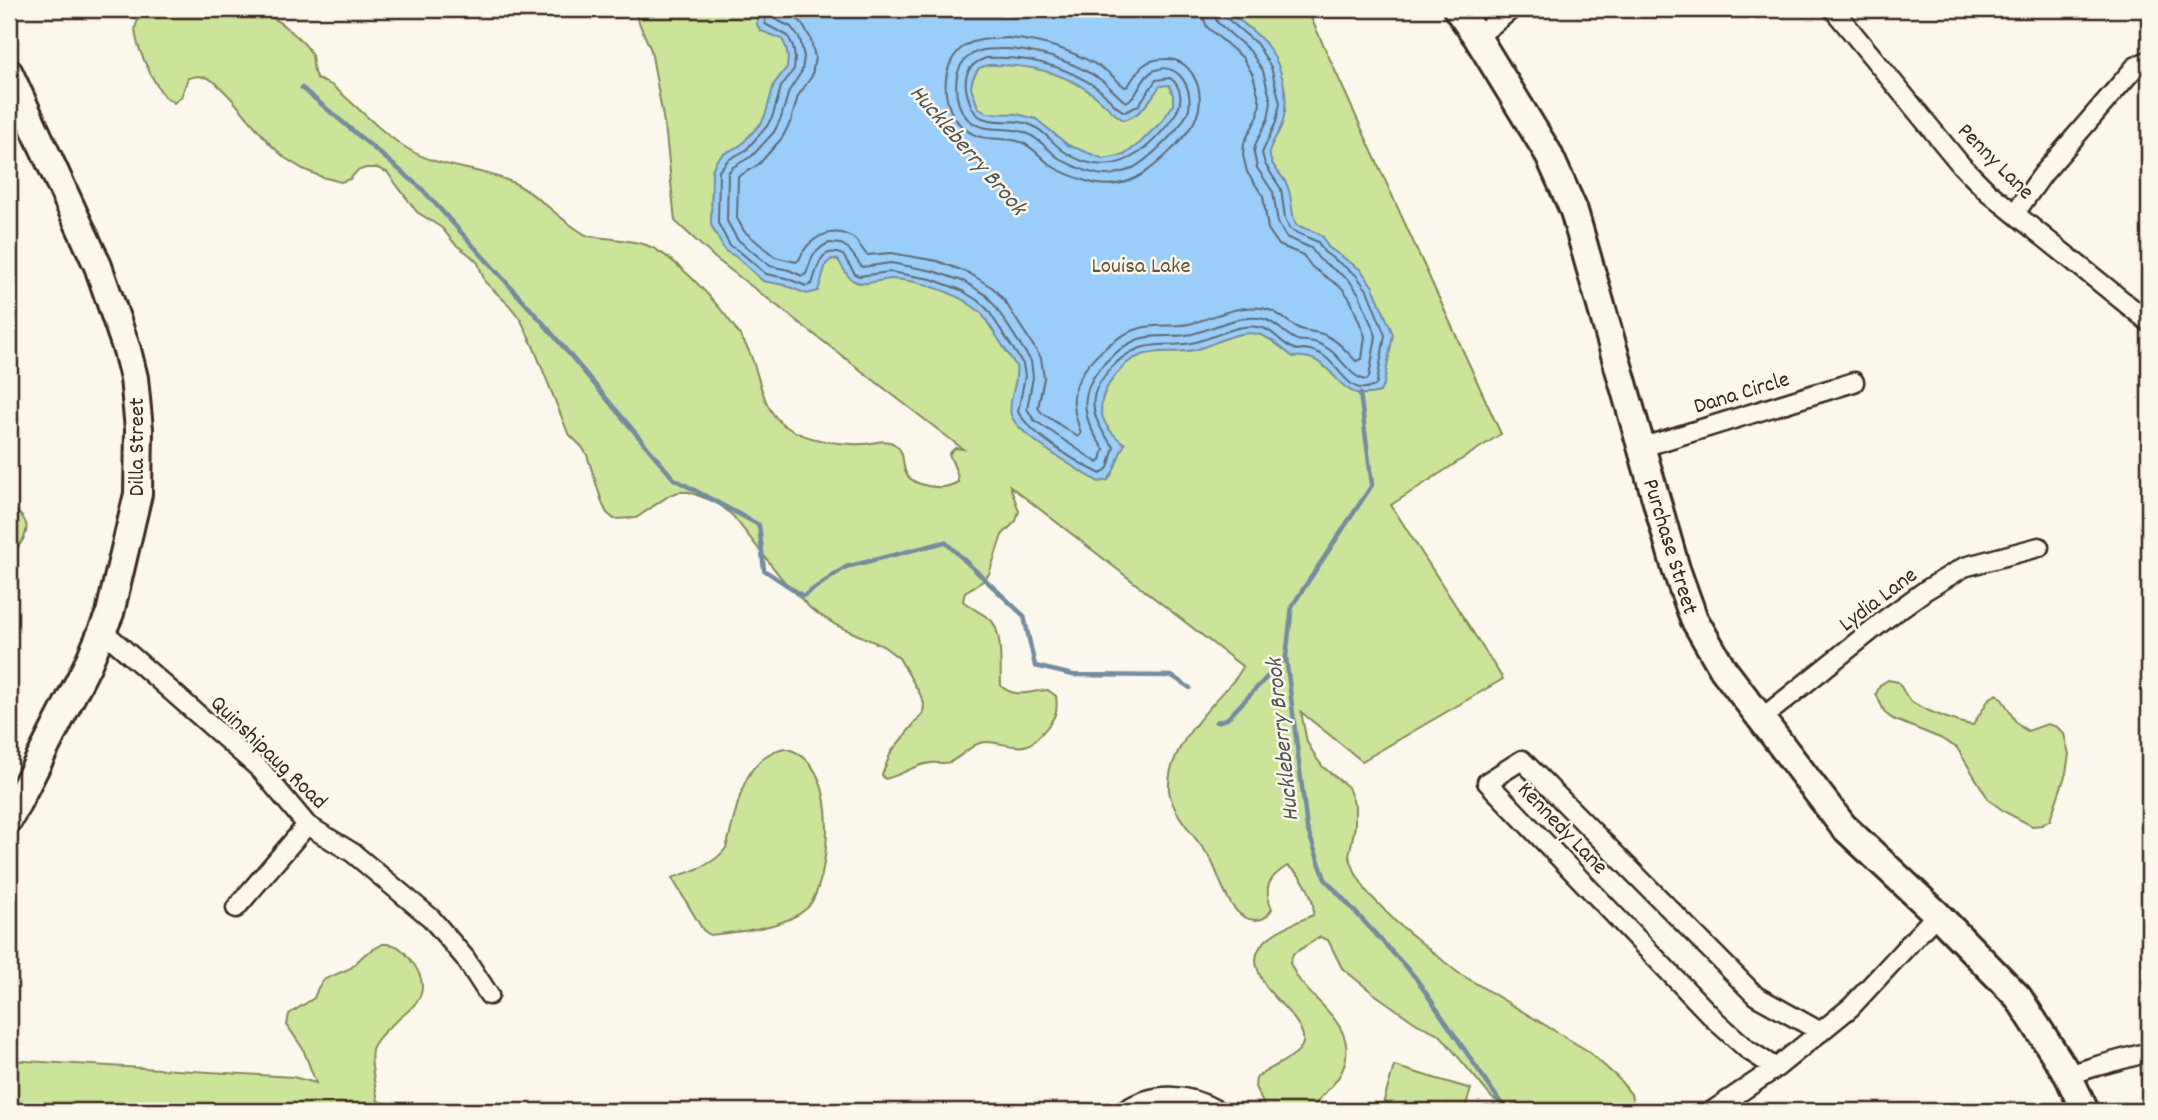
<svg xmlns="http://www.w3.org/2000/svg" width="2158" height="1120" viewBox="0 0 2158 1120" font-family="Dekko,sans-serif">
<rect width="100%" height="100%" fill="#fbf7ec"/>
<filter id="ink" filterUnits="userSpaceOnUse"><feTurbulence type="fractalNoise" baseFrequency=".0143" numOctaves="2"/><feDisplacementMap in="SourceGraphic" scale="14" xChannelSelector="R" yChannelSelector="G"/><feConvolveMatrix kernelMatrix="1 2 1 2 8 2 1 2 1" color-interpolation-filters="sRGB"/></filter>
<g filter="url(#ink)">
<path fill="#cce499" stroke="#84875c" stroke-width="2" d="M 151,9 L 219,9 C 233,14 248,4 261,11 C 275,18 307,41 312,56 C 314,63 312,71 316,77 C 321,83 329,82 334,87 C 359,108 380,132 408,149 C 440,169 480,167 514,183 C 542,197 561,222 588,236 C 607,239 627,239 646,245 C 678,256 739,324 751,356 C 761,381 762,409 785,426 C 805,440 839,445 863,444 C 873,444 885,438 894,444 C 913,456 890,478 928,486 C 940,488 947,488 958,482 L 957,473 L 949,454 L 955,448 L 963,449 L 715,258 L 675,221 L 666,134 L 651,50 L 633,9 L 1307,9 L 1501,434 L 1391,505 L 1503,679 L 1362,761 L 1301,712 L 1307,742 L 1317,759 L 1323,767 L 1348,787 L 1355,806 L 1355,826 L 1349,856 L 1356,874 L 1367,892 L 1395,921 L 1457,972 L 1588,1051 L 1618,1078 L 1631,1094 L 1633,1104 L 1628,1111 L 1514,1111 L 1492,1098 L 1441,1036 C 1432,1029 1423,1028 1414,1022 L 1373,993 L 1342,968 L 1328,940 L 1320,937 L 1293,954 L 1290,963 C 1293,969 1296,976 1300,981 C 1322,1009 1361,1031 1341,1073 C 1334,1087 1318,1096 1312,1111 L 1267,1111 L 1255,1087 L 1256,1078 C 1267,1068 1300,1057 1303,1043 C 1307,1024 1274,1000 1265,985 C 1262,981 1260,975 1258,970 C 1246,939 1291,925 1313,915 C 1316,899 1302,873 1287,866 C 1268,878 1263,888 1272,909 C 1268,916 1264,920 1255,920 C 1228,919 1221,877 1210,858 C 1198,839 1171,813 1169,790 C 1166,748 1211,707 1236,678 L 1243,667 L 1010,486 L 1019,511 L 1016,521 L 1002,535 L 989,574 L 983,581 L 965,592 L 963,601 C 972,609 982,613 991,620 C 1003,632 1000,669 1001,686 C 1016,699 1030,691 1048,690 L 1056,696 C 1058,709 1056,716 1048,726 C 1028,751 1025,748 996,743 C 991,742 985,741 980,743 C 970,746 962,756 952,761 C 945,765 939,762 931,763 C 915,764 901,776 885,779 L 882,775 L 891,752 L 923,713 L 924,704 L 920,694 L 899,658 L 883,646 L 836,625 L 811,609 L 783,580 L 733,516 L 718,503 L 689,492 L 679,492 L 670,495 L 636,518 L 614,519 L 607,513 L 603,505 L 587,455 L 582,447 L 568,433 L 534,348 L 521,320 L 509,305 L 485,282 L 478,263 L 471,256 L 455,244 L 442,228 L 417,212 L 387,172 L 377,168 L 366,168 L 357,171 L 350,179 L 341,182 L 322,177 L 303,169 L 285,158 L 270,144 L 231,98 L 216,83 L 208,78 L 198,76 L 188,78 L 181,97 L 174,103 C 173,102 167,98 165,97 C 155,85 131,40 136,25 C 138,17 145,13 151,9 Z
M 9,506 C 41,526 22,538 10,560 L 13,580 L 9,580 Z
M 1888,680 L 1898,682 C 1902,687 1905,696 1910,700 C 1919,709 1961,724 1973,725 L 1989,699 L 1997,694 C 2011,706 2010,723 2028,731 L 2047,724 L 2057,727 L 2064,734 L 2069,754 L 2066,773 L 2050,820 L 2042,825 L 2032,826 L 2005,812 L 1989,800 L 1957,748 L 1940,738 L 1893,719 L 1885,713 L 1876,694 L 1880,685 Z
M 784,748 C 834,759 830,835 822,874 C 819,885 815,900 807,908 C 785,928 738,932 710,935 L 703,930 L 672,878 C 692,871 714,865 726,848 C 738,811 739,759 784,748 Z
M 383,944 C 397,943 402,949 410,959 C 447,1005 389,1014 373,1047 C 368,1058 376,1088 378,1101 L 412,1111 L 9,1111 L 9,1060 L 293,1077 L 316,1083 L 303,1049 L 287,1025 L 289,1014 L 314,998 L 318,988 L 323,980 L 351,968 L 365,954 Z
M 1394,1066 L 1471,1089 L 1464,1111 L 1381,1111 Z"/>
<path fill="#9acdf7" stroke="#748ca0" stroke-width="2" fill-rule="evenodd" d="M 759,9 L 1225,9 C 1239,20 1255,31 1266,44 C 1282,65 1290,96 1283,121 C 1281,131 1272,140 1270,150 C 1267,162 1281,174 1286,183 C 1293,195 1290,212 1296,225 L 1315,232 L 1323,237 L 1328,247 L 1361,270 L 1373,287 L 1393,334 L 1384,384 L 1380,392 C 1332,406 1339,352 1293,357 C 1282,349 1271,337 1257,334 C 1236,330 1214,345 1194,350 C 1176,354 1157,349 1140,356 C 1130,359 1121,368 1115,376 C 1093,402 1098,425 1125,444 C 1117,456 1117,469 1108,480 L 1099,482 C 1080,471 1017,435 1011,415 C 1007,402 1019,382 1016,366 L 982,314 C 962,294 920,280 892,279 C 880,279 865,287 854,281 C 847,278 843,267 838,260 L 832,259 L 826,264 L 818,291 L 807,294 L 784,285 L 763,281 L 735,256 L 725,251 L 711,225 L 712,170 L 716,161 L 723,154 L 741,145 L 762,122 L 766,113 L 774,84 L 787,67 L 788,58 L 786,47 L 782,39 L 761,31 L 757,25 ZM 988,65 C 1025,64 1064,72 1094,95 C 1105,103 1112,114 1124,120 C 1143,114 1149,101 1160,86 L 1169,85 L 1173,95 L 1173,105 L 1162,121 L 1140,143 L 1124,155 L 1104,159 L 1068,145 L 1036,119 L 1017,114 L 987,113 L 978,107 L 971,87 L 973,78 L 979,68 Z"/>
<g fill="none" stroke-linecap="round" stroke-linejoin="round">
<path stroke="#616b75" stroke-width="2" d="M 766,9 L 765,24 L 788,36 L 793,46 L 795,58 L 794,69 L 781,87 L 773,115 L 767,126 L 746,150 L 728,160 L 719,171 L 718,223 L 730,246 L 739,251 L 766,274 L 786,278 L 806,286 L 812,284 C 818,267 820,245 843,255 L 855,274 L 859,276 L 890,272 L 931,279 L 961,290 L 980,302 L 988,310 L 1023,364 L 1025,376 L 1018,412 C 1032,435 1076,462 1101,474 L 1108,468 L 1114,447 C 1100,430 1085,407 1099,384 C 1108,370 1122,355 1138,349 C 1155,342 1173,347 1191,343 C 1214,339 1239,321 1263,328 C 1275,332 1282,344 1294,349 C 1298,351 1300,349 1304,349 C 1311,350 1318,352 1324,356 C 1335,364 1343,379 1354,386 C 1361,390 1369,388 1375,386 L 1377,382 L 1385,335 L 1367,290 L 1356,275 L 1324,252 L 1318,242 L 1293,231 L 1289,228 L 1285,218 L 1281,189 L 1265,164 L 1262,153 L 1276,122 L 1280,103 L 1271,67 L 1257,44 L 1224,16 L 1222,9
M 775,9 L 775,19 L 791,27 L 800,39 L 804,57 L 802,71 L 789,91 L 781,118 L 774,132 L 752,156 L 733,167 L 728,173 L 727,221 L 737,239 L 770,266 L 789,270 L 802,276 L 806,274 L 813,255 L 823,246 L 829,243 L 841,244 L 848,248 L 862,267 L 891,263 L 933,271 L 965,282 L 986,295 L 995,306 L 1031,361 L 1033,377 L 1027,409 L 1034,420 L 1098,463 L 1101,460 L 1104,449 C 1078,415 1078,386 1112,356 C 1120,349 1128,343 1139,339 C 1156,334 1174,338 1192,334 C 1215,328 1240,313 1264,319 C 1277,323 1284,334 1295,339 C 1300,342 1301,340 1306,341 C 1314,341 1323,345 1330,350 C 1342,359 1352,379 1367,380 L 1369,377 L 1376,336 L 1359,294 L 1349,280 L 1319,259 L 1311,248 L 1286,237 L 1278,223 L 1273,192 L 1257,168 L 1254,153 L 1255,145 L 1268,119 L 1271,102 L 1263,71 L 1250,51 L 1217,22 L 1213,9
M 785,9 L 786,13 L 800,21 L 810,37 L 815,57 L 812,76 L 798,96 L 791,121 L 782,138 L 759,164 L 738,177 L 737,218 L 744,231 L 775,257 L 796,262 L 799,260 C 807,239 831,224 853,238 C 859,242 862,250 867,255 L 891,253 L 937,261 L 969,273 L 993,288 L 1004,300 L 1041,358 L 1044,378 L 1038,408 L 1042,413 L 1078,437 L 1081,433 C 1077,421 1073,410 1074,397 C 1077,367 1114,335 1141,328 C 1157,324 1174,327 1189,324 C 1213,318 1235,305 1261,308 C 1277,310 1285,321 1298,328 C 1304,331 1312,331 1319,333 C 1335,337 1345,350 1356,361 L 1362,359 L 1365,336 L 1350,299 L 1342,288 L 1312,267 L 1303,255 L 1279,245 L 1268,229 L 1263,196 L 1247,172 L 1243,155 L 1244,143 L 1258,116 L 1260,102 L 1253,75 L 1243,58 L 1207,27 L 1203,17 L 1202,9
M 1008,38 C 1043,41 1078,52 1108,72 C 1114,77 1119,83 1125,87 L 1128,86 C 1133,79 1137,70 1144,65 C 1150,60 1157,59 1165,59 C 1190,58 1203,86 1199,108 C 1196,131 1155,168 1136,178 C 1122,185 1104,187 1089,182 C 1077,178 1065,174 1055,168 C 1043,161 1034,147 1021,142 C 1000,135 984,144 965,129 C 940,111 938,62 966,45 C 979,38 994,39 1008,38 Z
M 1008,49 C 1041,52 1073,61 1101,80 C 1110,86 1117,96 1126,102 C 1139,97 1140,78 1153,71 C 1177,60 1193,87 1189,108 C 1185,126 1147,161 1131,169 C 1124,172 1112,175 1105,175 C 1092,175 1065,163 1056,156 C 1047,148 1037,137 1026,133 C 1006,125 982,135 966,117 C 953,101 951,67 971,55 C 982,48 996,49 1008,49 Z
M 986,58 C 1026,56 1063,65 1096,87 C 1106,94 1113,107 1125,112 L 1138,106 L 1156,80 L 1170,78 C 1183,87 1183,104 1174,116 C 1146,156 1108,183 1062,150 C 1053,143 1044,131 1033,126 C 1018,118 1001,124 986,119 C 976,117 972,109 969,100 C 962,80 965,65 986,58 Z"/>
<path stroke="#748ca0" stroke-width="4.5" d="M 302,88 L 421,188 L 544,324 L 674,479 L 759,525 L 764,570 L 803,596 L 846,567 L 945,542 L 1024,616 L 1035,666 L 1073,675 L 1172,676 L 1190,688
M 1360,393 L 1372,485 L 1292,606 L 1286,657 L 1307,828 L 1325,879 L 1415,977 L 1505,1109 L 1511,1111
M 1216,722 L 1227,719 L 1286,657"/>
<defs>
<path id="minor" d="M 1833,9 L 1961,165 L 1988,192 L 2149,322
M 1477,37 L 1512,9
M 2015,213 L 2043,174 L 2130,73 L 2135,67 L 2149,60
M 1643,447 L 1854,382
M 103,631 L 261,770 L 307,825 L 353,853 L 431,918 L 465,958 L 489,995
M 1761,719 L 1887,618 L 1926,590 L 1964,567 L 2039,547
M 236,908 L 307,825
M 1776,1068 L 1748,1050 L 1716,1021 L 1487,782 L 1522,760 L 1756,996 L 1821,1032
M 2068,1075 L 2097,1066 L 2149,1052
M 1124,1111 C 1154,1091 1187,1093 1218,1111
M 1712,1111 L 1776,1068 L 1851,1007 L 1937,914"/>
<path id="secondary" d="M 1457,9 L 1477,37 L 1548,153 L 1574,211 L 1676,569 L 1694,619 L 1723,669 L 1843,826 L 1937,914 L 2018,997 L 2068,1075 L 2085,1111
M 9,73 L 98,266 L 127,350 L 134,378 L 139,429 L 138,494 L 110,613 L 87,666 L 9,819"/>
</defs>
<use href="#minor" stroke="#3b2a1e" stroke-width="23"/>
<use href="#secondary" stroke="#3b2a1e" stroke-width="32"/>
<use href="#minor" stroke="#fbf7ec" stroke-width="18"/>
<use href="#secondary" stroke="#fbf7ec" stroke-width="26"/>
</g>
</g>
<g text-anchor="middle" stroke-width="5" stroke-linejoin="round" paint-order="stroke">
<g font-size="23" fill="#3b2a1e" stroke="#fbf7ec">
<text transform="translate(1997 160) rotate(45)" y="8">Penny Lane</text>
<text transform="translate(1741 391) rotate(-17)" y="8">Dana Circle</text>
<text transform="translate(135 447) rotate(-90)" y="8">Dilla Street</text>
<text transform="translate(1672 546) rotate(73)" y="8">Purchase Street</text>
<text transform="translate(1877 598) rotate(-37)" y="8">Lydia Lane</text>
<text transform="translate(270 751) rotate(44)" y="8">Quinshipaug Road</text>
<text transform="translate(1564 827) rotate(46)" y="8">Kennedy Lane</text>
</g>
<g font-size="23" fill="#5f583d" stroke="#fbf7ec">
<text x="1141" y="272">Louisa Lake</text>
</g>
<g font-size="24" font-style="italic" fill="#535354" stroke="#fbf7ec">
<text transform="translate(969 149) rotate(49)" y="8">Huckleberry Brook</text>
<text transform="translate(1281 740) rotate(-96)" y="8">Huckleberry Brook</text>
</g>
</g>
<rect width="2158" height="1120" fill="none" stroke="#fbf7ec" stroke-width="35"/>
<rect x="18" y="18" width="2123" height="1085" fill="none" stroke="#3b2a1e" stroke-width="2.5" filter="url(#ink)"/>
</svg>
